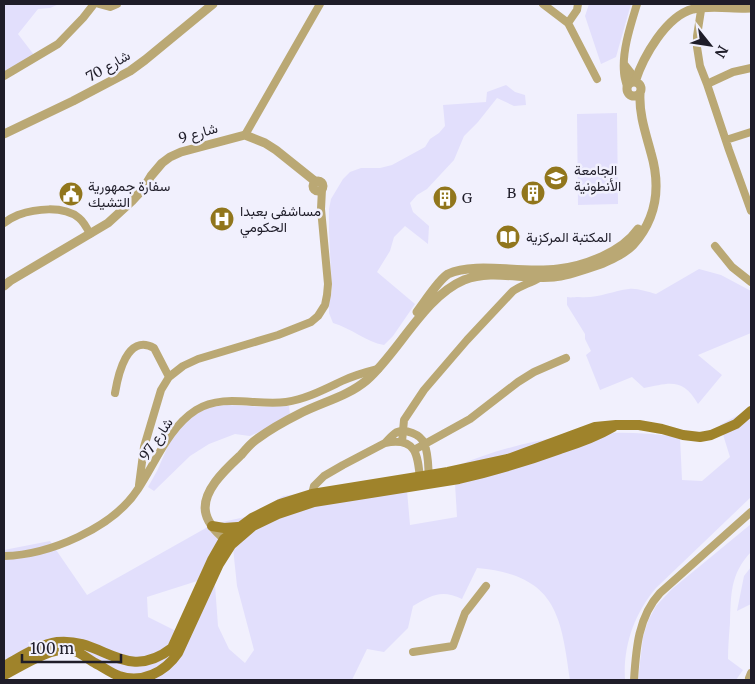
<svg xmlns="http://www.w3.org/2000/svg" width="755" height="684" viewBox="0 0 755 684" font-family="Merriweather,Vazirmatn,serif">
<rect width="100%" height="100%" fill="#f1f0fd"/>
<path fill="#e2dffc" fill-rule="evenodd" d="M 4,4 L 59,4 L 50,8 L 38,9 L 18,34 L 34,55 L 4,72 Z
M 589,4 L 631,4 L 616,57 L 601,64 L 585,16 Z
M 506,85 L 515,92 L 525,95 L 526,105 L 514,106 L 497,98 L 478,122 L 464,136 L 454,160 L 427,189 L 417,195 L 410,203 L 413,212 L 429,226 L 428,244 L 405,226 L 394,237 L 390,251 L 377,272 L 415,304 L 393,336 L 384,345 C 366,342 351,328 333,323 L 329,313 L 329,301 L 332,291 L 329,232 L 329,209 L 331,199 L 343,179 L 350,172 L 361,168 L 380,168 L 392,165 L 425,147 L 430,139 L 439,133 L 445,126 L 443,105 L 486,102 L 487,92 Z
M 617,113 L 618,204 L 578,205 L 577,114 Z
M 699,269 L 721,275 L 751,291 L 751,333 L 698,355 L 722,375 L 698,404 C 683,377 669,383 644,388 L 632,377 L 600,390 L 586,355 L 591,351 L 585,339 L 585,334 L 567,305 L 567,297 C 571,298 574,297 579,297 C 596,299 612,291 629,289 C 637,288 648,292 656,294 Z
M 227,405 L 264,407 L 289,406 L 290,415 L 275,425 L 250,436 L 235,434 L 209,444 L 190,456 L 154,491 L 148,487 L 157,471 L 171,439 L 182,425 L 198,413 L 210,407 Z
M 751,405 L 751,497 L 656,588 C 634,614 623,646 625,680 L 570,680 C 561,613 555,575 477,568 L 462,599 C 442,589 431,595 413,606 L 408,628 L 384,652 L 367,649 L 352,680 L 118,680 L 71,651 L 4,669 L 4,550 L 50,541 L 87,595 L 213,524 L 250,516 L 283,496 L 406,479 L 410,525 L 457,517 L 454,467 C 529,436 599,426 680,437 L 682,480 L 702,481 L 730,457 L 720,425 L 742,413 ZM 233,548 L 237,586 L 254,650 L 245,663 L 229,649 L 218,626 L 215,585 L 186,636 L 148,617 L 147,597 L 213,576 Z
M 751,524 L 751,552 C 730,574 731,595 730,623 C 729,635 728,647 728,659 L 743,670 L 736,680 L 638,680 L 643,637 L 648,621 L 656,606 L 672,589 Z
M 751,567 L 751,604 L 737,611 L 744,576 Z"/>
<g fill="none" stroke-linecap="round" stroke-linejoin="round">
<path stroke="#baa874" stroke-width="8" d="M 99,4 L 110,7 L 117,4
M 543,4 L 568,23 L 597,79
M 702,4 L 697,36 L 697,47 L 700,66 L 707,84 L 729,150 L 751,211
M 568,23 L 577,10 L 578,4
M 624,64 L 631,73 L 634,82
M 4,76 L 58,44 L 83,18 L 94,4
M 707,84 L 733,72 L 751,68
M 627,87 C 626,82 624,77 624,72 C 622,50 631,24 637,4
M 245,135 L 320,4
M 726,140 L 751,132
M 4,223 C 8,220 13,217 18,215 C 35,209 63,205 79,218 C 84,222 87,228 90,234
M 715,246 L 732,267 L 751,282
M 115,393 C 118,375 127,333 154,348 L 169,377
M 402,442 L 404,420 L 424,390 L 467,340 L 513,291 C 522,285 531,283 539,278
M 385,443 C 389,439 392,435 397,432 C 406,429 420,434 424,443 C 429,454 428,468 429,479
M 414,450 L 470,419 L 518,382 L 534,372 L 566,358
M 139,485 L 144,447 L 161,390 L 169,377 L 183,366 L 198,359 L 278,335 L 311,322 L 318,316 L 325,305 L 327,295 L 328,284 L 321,209 L 322,189
M 313,497 L 312,494 L 314,486 L 324,476 L 343,465 L 385,443 C 416,437 418,454 420,480
M 4,556 C 49,555 113,528 138,489 C 156,462 168,428 196,410 C 223,393 256,406 286,402 C 306,399 323,390 342,381 C 353,376 366,372 378,369
M 413,652 L 453,646 L 465,613 L 486,586
M 751,673 L 749,678 L 751,675
M 634,680 C 636,649 638,617 660,593 L 751,512"/>
<path stroke="#baa874" stroke-width="9" d="M627 89a7 7 0 1 1 14 0a7 7 0 1 1-14 0Z
M 635,82 C 643,57 666,16 693,9 C 710,5 734,9 751,8
M 4,134 L 73,101 L 130,71 L 145,60 L 213,4
M313 186a5 5 0 1 1 10 0a5 5 0 1 1-10 0Z
M 4,286 L 10,281 L 108,223 L 132,201 L 143,189 L 151,176 L 162,163 L 170,157 L 181,152 L 245,135 L 265,143 L 276,150 L 316,182
M 417,312 C 424,303 439,279 448,274 C 465,266 491,268 509,269 C 525,270 542,271 558,269 C 585,266 622,252 638,229
M 229,543 C 220,535 209,526 206,514 C 200,492 227,468 241,455 C 246,449 251,443 257,439 C 268,431 287,420 299,414 C 322,402 347,397 367,380 C 398,353 425,296 464,280 C 492,269 524,280 554,277 C 569,276 586,269 601,264 C 612,259 624,254 633,245 C 657,218 661,187 651,153 C 646,134 639,115 640,94"/>
<path stroke="#9f832b" stroke-width="10" d="M 212,526 L 224,528 L 238,527
M 4,666 C 19,658 40,644 57,642 C 103,637 125,684 172,648 L 212,560 L 224,539 L 252,518 L 280,504 L 312,494 L 448,472 L 508,459 L 595,427 L 616,425 L 639,425 L 662,429 L 683,435 L 700,437 L 711,435 L 736,424 L 751,411
M 4,675 C 22,666 51,646 72,650 C 80,652 88,659 95,663 C 103,667 111,673 119,676 C 142,684 165,672 178,653 L 219,564 L 231,545 L 253,526 L 278,514 L 314,502 L 459,479 C 493,471 527,461 560,449 C 579,443 596,437 613,427"/>
</g>
<defs>
<symbol id="university-disc" viewBox="-11 -11 22 22"><circle r="9.5" fill="#91761c" stroke="#f1f0fd"/><path d="M0-5L7-2L0 1L-7-2ZM-4 1L0 2.5L4 1V4Q0 6-4 4Z" fill="#fff"/></symbol>
<symbol id="building-disc" viewBox="-11 -11 22 22"><circle r="9.5" fill="#91761c" stroke="#f1f0fd"/><path d="M-4-6H4V6H1V3H-1V6H-4ZM-2.5-4.3h1.7v1.8h-1.7ZM.8-4.3h1.7v1.8H.8ZM-2.5-1h1.7V.8h-1.7ZM.8-1h1.7V.8H.8Z" fill="#fff"/></symbol>
<symbol id="civic-disc" viewBox="-11 -11 22 22"><circle r="9.5" fill="#91761c" stroke="#f1f0fd"/><path d="M-.6-6.5H3V-4.5H.6V-3L4-1V1h2V6H-6V1h2V-1L-.6-3ZM-1.2 2.5V6h2.4V2.5Z" fill="#fff"/></symbol>
<symbol id="hospital-disc" viewBox="-11 -11 22 22"><circle r="9.5" fill="#91761c" stroke="#f1f0fd"/><path d="M-5-5h3v3.5h4V-5h3V5h-3V1.5h-4V5h-3Z" fill="#fff"/></symbol>
<symbol id="library-disc" viewBox="-11 -11 22 22"><circle r="9.5" fill="#91761c" stroke="#f1f0fd"/><path d="M-6-4Q-3-5.5-.7-3.5V5Q-3 3-6 4ZM6-4Q3-5.5 .7-3.5V5Q3 3 6 4Z" fill="#fff"/></symbol>
</defs>
<g fill-rule="evenodd">
<use href="#university-disc" x="542" y="164" width="28" height="28"/>
<use href="#building-disc" x="519" y="179" width="28" height="28"/>
<use href="#civic-disc" x="57" y="180" width="28" height="28"/>
<use href="#building-disc" x="431" y="184" width="28" height="28"/>
<use href="#hospital-disc" x="208" y="205" width="28" height="28"/>
<use href="#library-disc" x="494" y="223" width="28" height="28"/>
</g>
<g text-anchor="middle" stroke-width="5" stroke-linejoin="round" paint-order="stroke">
<g font-size="14" fill="#1f1d29" stroke="#f1f0fd">
<text transform="translate(108 66) rotate(-30)" y="5">شارع 70</text>
<text transform="translate(198 133) rotate(-16)" y="5">شارع 9</text>
<text transform="translate(156 439) rotate(-56)" y="5">شارع 97</text>
</g>
<g font-size="14" fill="#1f1d29" stroke="#f1f0fd" text-anchor="start">
<text x="574" y="175">الجامعة<tspan x="574" dy="16">الأنطونية</tspan></text>
<text x="88" y="191">سفارة جمهورية<tspan x="88" dy="16">التشيك</tspan></text>
<text x="516" y="198" text-anchor="end">B</text>
<text x="462" y="203">G</text>
<text x="240" y="216">مساشفى بعبدا<tspan x="240" dy="16">الحكومي</tspan></text>
<text x="526" y="242">المكتبة المركزية</text>
</g>
</g>
<rect width="755" height="684" fill="none" stroke="#1f1d29" stroke-width="10"/>
<g transform="translate(710 45) rotate(120)" stroke="#f1f0fd" stroke-width="4" paint-order="stroke">
<path d="M0-4L9 19L0 12L-9 19Z" fill="#1f1d29"/>
<text y="-8" font-size="14" font-weight="bold" text-anchor="middle" fill="#1f1d29">N</text>
</g>
<path d="M22 654v8h99v-8" fill="none" stroke="#1f1d29" stroke-width="2.5"/>
<text x="30" y="654" font-size="15" fill="#1f1d29" stroke="#f1f0fd" stroke-width="4" paint-order="stroke">100 m</text>
</svg>
